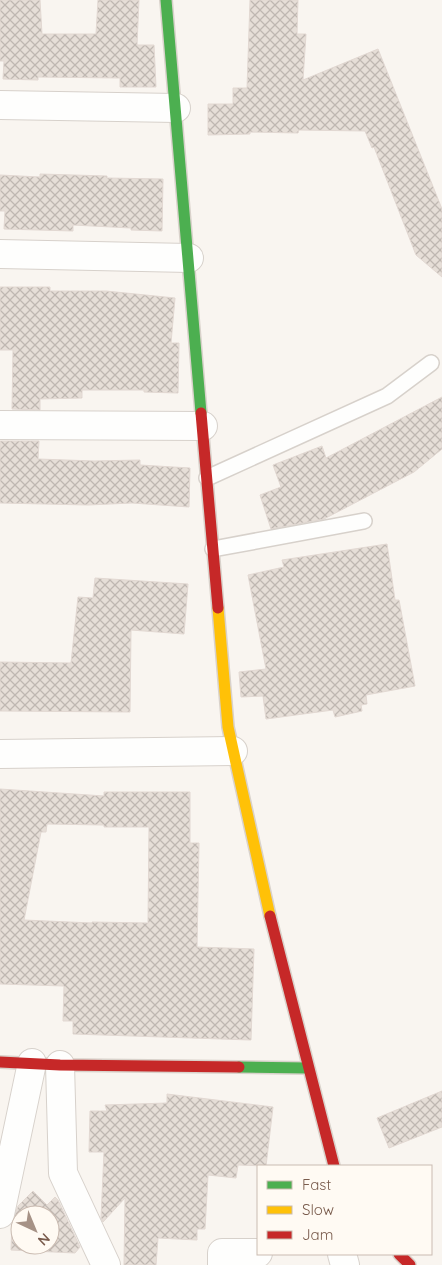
<svg xmlns="http://www.w3.org/2000/svg" width="442" height="1265" viewBox="0 0 442 1265" font-family="Quicksand,sans-serif">
<defs>
<pattern id="building-cross-hatch" width="8" height="8" patternUnits="userSpaceOnUse" patternTransform="scale(1.25)"><rect width="8" height="8" fill="#e6ded7"/><path d="M0 0l8 8M0 8l8-8" fill="none" stroke="#bfb7b1"/></pattern>
</defs>
<rect width="100%" height="100%" fill="#f9f5f0"/>
<path fill="url(#building-cross-hatch)" stroke="#e2d8d2" fill-rule="evenodd" d="M 0,0 L 40,0 L 42,34 L 96,34 L 98,0 L 139,0 L 137,45 L 154,45 L 156,87 L 120,87 L 120,78 L 38,77 L 38,80 L 3,79 L 4,61 L 0,61 Z
M 250,0 L 298,0 L 297,34 L 306,34 L 303,80 L 378,49 L 442,209 L 442,277 L 416,255 L 374,147 L 372,148 L 365,131 L 299,130 L 298,133 L 250,132 L 250,134 L 208,135 L 208,104 L 233,104 L 233,88 L 247,88 Z
M 40,174 L 107,176 L 107,178 L 163,179 L 162,231 L 131,230 L 131,228 L 73,225 L 73,231 L 4,229 L 5,211 L 0,211 L 0,175 L 40,177 Z
M 0,287 L 50,287 L 50,291 L 106,291 L 175,298 L 171,343 L 179,343 L 178,393 L 144,392 L 144,390 L 82,390 L 82,398 L 40,399 L 40,410 L 12,409 L 13,350 L 0,350 Z
M 442,397 L 442,449 L 414,472 L 324,519 L 271,529 L 260,495 L 281,487 L 273,465 L 322,446 L 326,458 Z
M 0,441 L 39,441 L 38,459 L 94,461 L 140,460 L 140,465 L 190,468 L 189,507 L 132,503 L 88,505 L 0,503 Z
M 387,544 L 395,600 L 399,600 L 415,686 L 366,695 L 367,704 L 361,705 L 362,711 L 335,717 L 333,710 L 266,719 L 263,696 L 241,697 L 239,672 L 266,669 L 248,575 L 284,567 L 282,560 Z
M 95,578 L 188,584 L 184,634 L 131,630 L 130,712 L 0,711 L 0,662 L 71,663 L 78,597 L 93,598 Z
M 0,789 L 104,796 L 104,792 L 190,792 L 190,843 L 199,843 L 197,947 L 254,949 L 251,1040 L 73,1034 L 73,1021 L 63,1021 L 64,986 L 0,984 ZM 47,824 L 104,825 L 104,827 L 149,827 L 148,923 L 92,922 L 92,923 L 24,920 L 41,832 L 46,832 Z
M 442,1091 L 442,1127 L 389,1148 L 377,1118 Z
M 167,1094 L 273,1107 L 266,1166 L 238,1165 L 236,1178 L 208,1175 L 205,1229 L 197,1229 L 197,1240 L 158,1238 L 156,1265 L 124,1265 L 125,1198 L 103,1222 L 101,1218 L 104,1152 L 89,1152 L 90,1111 L 107,1111 L 105,1105 L 167,1103 Z
M 33,1191 L 47,1205 L 55,1197 L 58,1200 L 80,1247 L 75,1253 L 11,1250 L 12,1223 L 18,1206 ZM 20,1215 L 50,1215 L 50,1245 L 20,1245 Z"/>
<g fill="none" stroke-linecap="round" stroke-linejoin="round">
<defs>
<path id="lane" d="M 207,478 L 387,396 L 431,363
M 213,549 L 364,521"/>
<path id="street" d="M 0,105 L 176,108
M 0,254 L 189,258
M 0,425 L 203,426
M 0,754 L 233,751
M 60,1065 L 63,1173 L 106,1265
M 0,1214 L 32,1063
M 342,1254 L 345,1265
M 222,1265 L 222,1253 L 258,1253"/>
<path id="fast" d="M 166,0 L 201,413
M 239,1067 L 307,1068"/>
<path id="slow" d="M 218,608 L 228,727 L 270,916"/>
<path id="jam" d="M 201,413 L 218,608
M 270,916 L 334,1166
M 0,1062 L 60,1065 L 239,1067
M 399,1254 L 410,1265"/>
</defs>
<use href="#lane" stroke="#d7d1cb" stroke-width="18"/>
<use href="#street" stroke="#d7d1cb" stroke-width="30"/>
<use href="#fast" stroke="#d9d2cb" stroke-width="14"/>
<use href="#slow" stroke="#d9d2cb" stroke-width="14"/>
<use href="#jam" stroke="#d9d2cb" stroke-width="14"/>
<use href="#lane" stroke="#fefefd" stroke-width="15"/>
<use href="#street" stroke="#fefefd" stroke-width="28"/>
<use href="#fast" stroke="#4caf50" stroke-width="11"/>
<use href="#slow" stroke="#ffc107" stroke-width="11"/>
<use href="#jam" stroke="#c62828" stroke-width="11"/>
</g>
<rect x="257" y="1165" width="175" height="90" fill="#fffaf3" stroke="#cabbb1"/>
<rect x="267" y="1181" width="25" height="8" fill="#4caf50" stroke="#cabbb1"/>
<text x="302" y="1190" font-size="15" fill="#7a5c4d">Fast</text>
<rect x="267" y="1206" width="25" height="8" fill="#ffc107" stroke="#cabbb1"/>
<text x="302" y="1215" font-size="15" fill="#7a5c4d">Slow</text>
<rect x="267" y="1231" width="25" height="8" fill="#c62828" stroke="#cabbb1"/>
<text x="302" y="1240" font-size="15" fill="#7a5c4d">Jam</text>
<g transform="translate(35 1230) rotate(136)"><circle r="24" fill="#fffaf3" stroke="#cabbb1"/>
<path d="M0-4L9 19L0 12L-9 19Z" fill="#a69286"/>
<text y="-8" font-size="14" font-weight="bold" text-anchor="middle" fill="#7a5c4d">N</text>
</g>
</svg>
